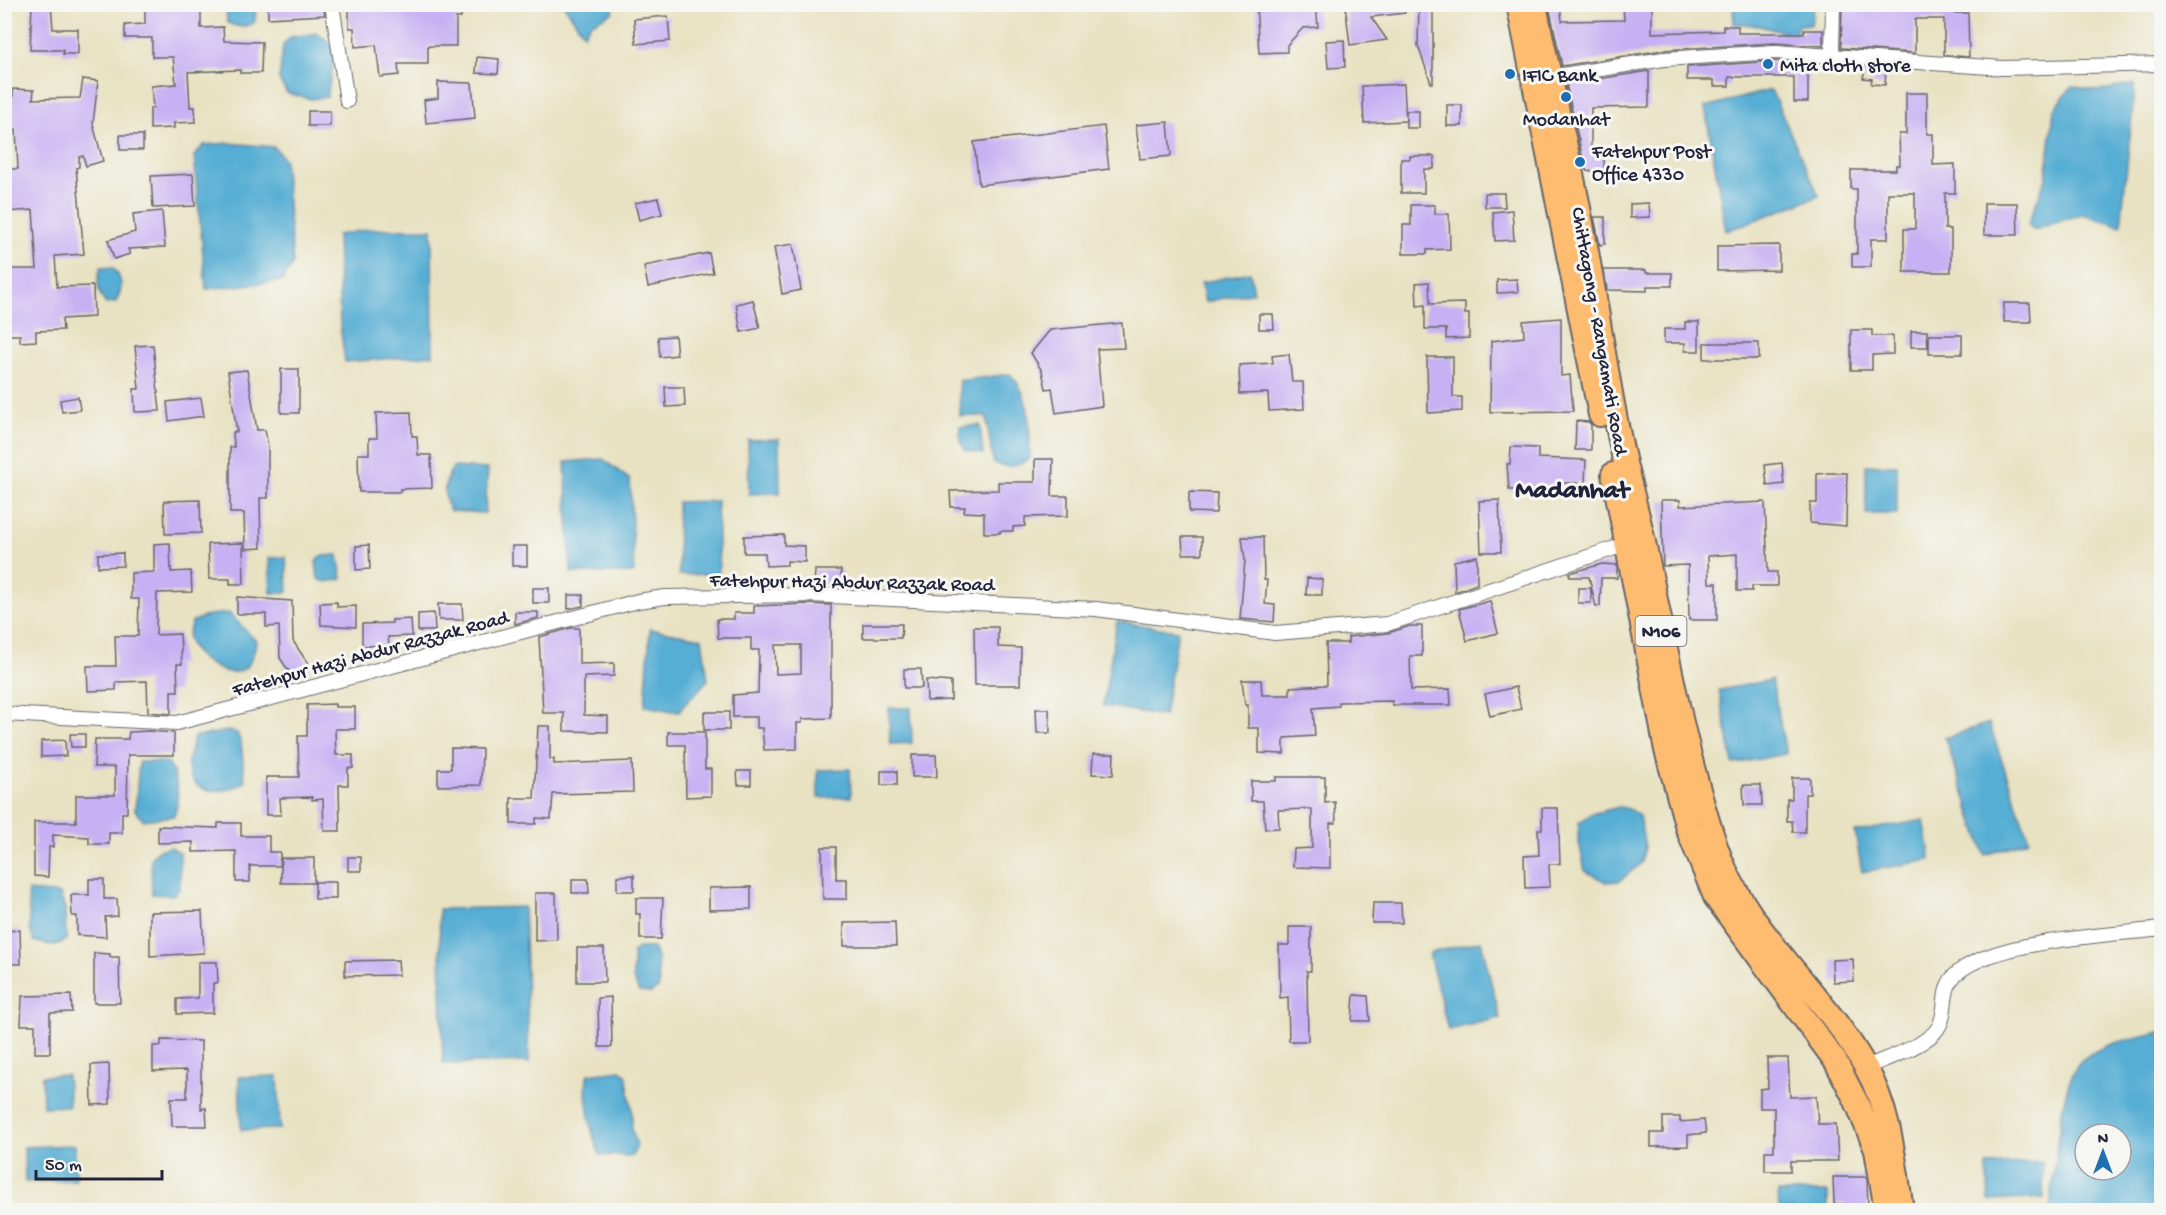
<svg xmlns="http://www.w3.org/2000/svg" width="2166" height="1215" viewBox="0 0 2166 1215" font-family="'Gochi Hand',sans-serif">
<rect width="100%" height="100%" fill="#f6f6f2"/>
<filter id="ink" filterUnits="userSpaceOnUse"><feTurbulence type="fractalNoise" baseFrequency=".0167" numOctaves="2"/><feDisplacementMap in="SourceGraphic" scale="12" xChannelSelector="R" yChannelSelector="G"/><feConvolveMatrix kernelMatrix="1 2 1 2 8 2 1 2 1" color-interpolation-filters="sRGB"/></filter>
<filter id="wash" filterUnits="userSpaceOnUse"><feTurbulence type="fractalNoise" baseFrequency=".008" numOctaves="4" result="noise"/><feDisplacementMap in="SourceGraphic" scale="24" xChannelSelector="R" yChannelSelector="G"/><feGaussianBlur stdDeviation="1.35" result="paint"/><feColorMatrix in="noise" values="0 0 0 0 0 0 0 0 0 0 0 0 0 0 0 0 0 1.4 0 .05"/><feComposite in="paint" operator="in"/></filter>
<g filter="url(#wash)">
<rect width="100%" height="100%" fill="#e8e2c2"/>
<path fill="#57aed4" stroke="#3c6888" stroke-width="1.5" fill-rule="evenodd" d="M 226,5 L 256,5 L 255,22 C 245,28 237,28 227,22 Z
M 564,5 L 613,5 L 613,12 L 590,24 L 584,34 Z
M 1733,5 L 1814,5 L 1811,25 L 1798,25 L 1795,35 L 1755,25 L 1734,24 Z
M 318,33 L 331,44 L 334,57 L 327,97 L 311,99 L 287,93 L 279,80 L 283,45 L 291,37 Z
M 2135,84 L 2121,226 L 2082,214 L 2034,230 L 2028,224 L 2046,178 L 2054,110 L 2072,86 L 2097,91 Z
M 1771,90 L 1819,196 L 1726,231 L 1705,107 Z
M 230,143 L 274,147 L 284,159 L 293,263 L 282,281 L 206,289 L 194,156 L 204,145 Z
M 370,229 L 432,229 L 433,355 L 345,362 L 340,325 L 337,235 Z
M 101,267 L 113,268 C 123,279 123,289 116,302 L 106,304 C 97,293 96,280 101,267 Z
M 1250,272 L 1254,292 L 1205,302 L 1201,283 Z
M 1010,374 C 1033,398 1029,427 1030,458 C 1018,467 1006,470 993,462 L 986,416 L 960,416 L 959,381 Z
M 980,425 L 983,454 L 965,450 L 960,440 L 960,427 Z
M 779,439 L 780,493 L 749,494 L 748,440 Z
M 603,459 L 630,480 L 634,573 L 571,573 L 565,462 Z
M 1866,465 L 1897,465 L 1897,514 L 1866,514 Z
M 453,467 L 488,469 L 485,513 L 450,511 C 442,495 444,482 453,467 Z
M 717,501 L 719,574 L 679,575 L 677,502 Z
M 338,555 L 342,579 L 326,582 L 318,579 L 316,562 L 320,556 Z
M 286,557 L 288,592 L 271,593 L 269,558 Z
M 229,613 L 256,641 C 255,651 253,660 246,667 C 230,684 189,656 188,636 C 188,632 191,626 192,622 L 208,615 Z
M 1117,621 L 1178,631 L 1164,716 L 1103,706 Z
M 650,629 L 702,638 L 708,680 L 678,712 L 645,706 Z
M 1772,680 L 1786,754 L 1733,764 L 1719,690 Z
M 889,708 L 911,708 L 912,743 L 890,744 Z
M 1989,723 L 2029,840 L 1985,855 L 1945,738 Z
M 228,731 L 237,733 L 241,743 L 245,782 C 224,795 190,797 188,765 C 188,756 192,746 194,737 Z
M 139,762 L 168,762 C 177,778 181,799 174,816 L 143,820 L 135,810 Z
M 850,769 L 851,797 L 818,798 L 818,770 Z
M 1619,807 L 1629,809 L 1639,816 L 1645,847 L 1641,863 L 1620,881 L 1606,882 L 1585,871 L 1578,838 L 1579,823 L 1591,814 Z
M 1924,820 L 1931,860 L 1862,872 L 1855,832 Z
M 171,847 L 180,853 L 180,888 L 174,895 L 152,894 L 151,858 L 158,850 Z
M 28,891 L 60,894 L 65,909 L 66,940 C 55,947 47,945 34,941 L 30,929 Z
M 524,907 L 529,1062 L 443,1064 L 439,909 Z
M 1481,941 L 1500,1018 L 1448,1030 L 1429,953 Z
M 638,948 L 653,948 L 657,957 L 659,987 L 651,993 L 639,992 L 633,978 L 633,952 Z
M 2161,1032 L 2161,1210 L 2050,1210 C 2054,1179 2059,1076 2083,1059 C 2106,1042 2134,1038 2161,1032 ZM 2085,1134 L 2121,1134 L 2121,1170 L 2085,1170 Z
M 621,1070 L 626,1074 L 632,1110 L 632,1130 L 637,1146 L 632,1156 L 600,1155 C 592,1136 582,1093 588,1074 Z
M 67,1075 L 69,1106 L 43,1107 L 42,1076 Z
M 278,1076 L 280,1129 L 241,1130 L 239,1077 Z
M 75,1145 L 76,1180 L 25,1182 L 24,1147 Z
M 2042,1162 L 2044,1198 L 1989,1201 L 1987,1165 Z
M 1778,1192 L 1828,1192 L 1828,1210 L 1779,1210 Z"/>
<g id="blocks">
<path fill="#c7b0f3" fill-rule="evenodd" d="M 32,4 L 51,4 L 53,29 L 78,29 L 78,54 L 63,54 L 63,50 L 30,50 Z
M 145,4 L 201,4 L 201,28 L 223,27 L 224,41 L 262,42 L 261,73 L 240,73 L 240,70 L 188,72 L 190,107 L 195,107 L 196,122 L 174,123 L 174,128 L 150,129 L 150,108 L 153,108 L 151,86 L 176,84 L 173,57 L 152,57 L 152,38 L 125,38 L 125,25 L 145,24 Z
M 268,4 L 323,4 L 325,15 L 268,18 Z
M 349,4 L 461,4 L 461,18 L 456,18 L 456,46 L 428,46 L 428,64 L 398,64 L 399,75 L 380,77 L 376,45 L 355,47 L 354,28 L 349,28 Z
M 1256,4 L 1316,4 L 1318,27 L 1303,28 L 1287,45 L 1287,52 L 1259,53 Z
M 1345,4 L 1405,4 L 1405,13 L 1371,17 L 1387,40 L 1350,45 Z
M 1419,4 L 1433,4 L 1433,83 L 1431,83 L 1418,46 Z
M 1623,4 L 1652,4 L 1652,33 L 1723,31 L 1723,26 L 1738,26 L 1738,33 L 1804,33 L 1804,30 L 1823,30 L 1823,46 L 1774,43 L 1663,50 L 1562,66 L 1549,6 L 1560,5 L 1562,21 L 1624,20 Z
M 1842,4 L 1953,4 L 1953,13 L 1968,13 L 1969,57 L 1944,55 L 1944,19 L 1915,19 L 1915,53 L 1841,48 Z
M 668,16 L 670,41 L 636,44 L 634,19 Z
M 1344,40 L 1345,67 L 1328,68 L 1326,41 Z
M 477,57 L 499,59 L 498,74 L 476,73 Z
M 1775,61 L 1808,63 L 1808,102 L 1794,102 L 1794,77 L 1729,77 L 1729,86 L 1714,86 L 1714,80 L 1687,80 L 1687,67 Z
M 1865,67 L 1886,69 L 1885,85 L 1871,84 L 1872,79 L 1863,78 Z
M 1649,71 L 1649,107 L 1591,108 L 1591,149 L 1604,149 L 1604,171 L 1587,171 L 1585,168 L 1566,84 Z
M 83,79 L 98,81 L 93,124 L 103,161 L 86,166 L 83,156 L 79,157 L 79,167 L 76,168 L 84,254 L 55,256 L 57,287 L 93,286 L 94,317 L 62,319 L 63,330 L 36,331 L 36,341 L 20,342 L 20,335 L 4,335 L 4,283 L 9,283 L 9,269 L 37,269 L 33,210 L 4,212 L 4,169 L 18,169 L 16,129 L 12,129 L 13,89 L 34,90 L 33,99 L 80,98 Z
M 438,82 L 472,83 L 475,118 L 426,123 L 424,100 L 438,98 Z
M 1404,84 L 1406,121 L 1364,123 L 1362,86 Z
M 1906,93 L 1927,93 L 1927,134 L 1933,134 L 1933,165 L 1955,164 L 1955,193 L 1945,193 L 1945,229 L 1951,229 L 1951,272 L 1904,272 L 1904,229 L 1915,229 L 1915,193 L 1888,193 L 1888,239 L 1871,239 L 1871,267 L 1852,267 L 1852,254 L 1857,254 L 1857,189 L 1851,189 L 1851,170 L 1896,170 L 1896,165 L 1900,165 L 1899,134 L 1906,134 Z
M 1447,105 L 1462,105 L 1462,126 L 1447,126 Z
M 308,111 L 330,111 L 330,126 L 308,126 Z
M 1406,111 L 1419,111 L 1419,128 L 1406,128 Z
M 1168,122 L 1171,156 L 1140,159 L 1136,125 Z
M 1104,126 L 1109,169 L 979,185 L 974,142 Z
M 120,135 L 143,135 L 143,150 L 120,150 Z
M 1410,156 L 1434,156 L 1434,169 L 1424,169 L 1424,193 L 1401,193 L 1401,159 L 1410,159 Z
M 193,174 L 195,206 L 153,208 L 151,176 Z
M 1485,193 L 1504,193 L 1505,207 L 1485,207 Z
M 658,198 L 662,214 L 639,220 L 635,203 Z
M 1649,203 L 1650,217 L 1630,218 L 1630,204 Z
M 1984,203 L 2017,203 L 2018,235 L 1984,235 Z
M 1411,205 L 1435,205 L 1435,214 L 1449,214 L 1450,249 L 1427,250 L 1427,254 L 1403,254 L 1403,225 L 1411,225 Z
M 1512,210 L 1514,240 L 1495,241 L 1493,212 Z
M 162,211 L 165,247 L 128,249 L 130,254 L 114,259 L 108,240 L 135,232 L 133,214 Z
M 1594,217 L 1605,217 L 1605,244 L 1600,245 Z
M 793,244 L 801,290 L 782,294 L 774,247 Z
M 1779,245 L 1779,270 L 1717,271 L 1717,246 Z
M 709,253 L 713,273 L 648,287 L 644,266 Z
M 1604,270 L 1646,270 L 1646,273 L 1672,273 L 1672,286 L 1647,286 L 1647,291 L 1607,290 Z
M 1517,279 L 1518,292 L 1497,293 L 1497,280 Z
M 1429,282 L 1430,304 L 1465,303 L 1465,314 L 1469,314 L 1469,338 L 1446,339 L 1446,329 L 1425,329 L 1425,305 L 1417,306 L 1416,283 Z
M 753,300 L 760,328 L 741,332 L 736,304 Z
M 2004,303 L 2030,303 L 2031,322 L 2004,322 Z
M 1259,314 L 1273,314 L 1274,329 L 1259,329 Z
M 1561,318 L 1561,376 L 1570,375 L 1573,411 L 1490,412 L 1491,341 L 1524,337 L 1523,321 Z
M 1685,322 L 1699,322 L 1699,351 L 1685,351 L 1685,343 L 1664,343 L 1664,329 L 1685,329 Z
M 1122,323 L 1124,348 L 1097,349 L 1102,406 L 1056,413 L 1052,388 L 1046,389 L 1042,371 L 1031,353 L 1050,330 Z
M 1851,330 L 1872,330 L 1872,336 L 1893,336 L 1893,354 L 1872,355 L 1872,370 L 1851,370 Z
M 1911,331 L 1927,331 L 1928,347 L 1911,347 Z
M 1929,335 L 1962,335 L 1962,354 L 1929,354 Z
M 675,336 L 677,355 L 660,357 L 658,337 Z
M 1704,343 L 1759,343 L 1759,359 L 1704,359 Z
M 153,345 L 160,411 L 135,412 L 134,389 L 139,389 L 135,346 Z
M 1289,354 L 1292,382 L 1303,382 L 1304,409 L 1269,411 L 1268,393 L 1240,394 L 1239,365 L 1273,363 L 1272,356 Z
M 1427,357 L 1453,357 L 1453,397 L 1462,397 L 1462,411 L 1428,413 Z
M 281,369 L 299,369 L 299,413 L 281,413 Z
M 247,370 L 257,430 L 265,430 L 268,446 L 268,498 L 260,498 L 261,548 L 245,549 L 244,513 L 230,513 L 230,447 L 234,447 L 233,432 L 237,432 L 228,372 Z
M 665,387 L 684,387 L 685,406 L 666,407 Z
M 78,397 L 80,410 L 62,412 L 60,400 Z
M 201,398 L 204,416 L 169,421 L 167,402 Z
M 411,412 L 412,436 L 417,436 L 418,455 L 431,455 L 432,488 L 400,489 L 400,492 L 359,492 L 358,454 L 369,454 L 369,438 L 377,438 L 376,413 Z
M 1576,421 L 1589,422 L 1591,425 L 1591,450 L 1575,450 Z
M 1511,447 L 1538,448 L 1538,458 L 1586,460 L 1585,483 L 1556,483 L 1556,489 L 1509,490 L 1507,464 L 1510,464 Z
M 1035,459 L 1053,459 L 1052,496 L 1068,496 L 1068,516 L 1025,517 L 1025,526 L 1013,527 L 1013,531 L 1000,531 L 1000,533 L 984,533 L 984,513 L 964,512 L 965,507 L 951,507 L 950,491 L 998,490 L 998,482 L 1035,482 Z
M 1782,463 L 1784,484 L 1767,486 L 1765,465 Z
M 1830,473 L 1847,473 L 1846,526 L 1810,523 L 1810,503 L 1817,503 L 1817,474 Z
M 1189,492 L 1217,493 L 1216,513 L 1189,512 Z
M 200,500 L 201,533 L 165,534 L 164,501 Z
M 1499,500 L 1501,552 L 1481,552 L 1479,501 Z
M 1661,500 L 1680,500 L 1680,506 L 1765,502 L 1768,572 L 1777,572 L 1777,586 L 1752,586 L 1752,591 L 1737,591 L 1737,554 L 1708,556 L 1709,583 L 1717,583 L 1717,620 L 1689,620 L 1688,565 L 1663,566 Z
M 784,535 L 784,545 L 805,546 L 805,562 L 787,561 L 787,565 L 766,566 L 765,553 L 744,553 L 744,536 Z
M 1182,537 L 1202,537 L 1202,554 L 1183,554 Z
M 1242,537 L 1263,537 L 1264,580 L 1267,580 L 1265,604 L 1275,605 L 1274,622 L 1240,619 L 1245,560 Z
M 170,543 L 171,572 L 191,571 L 192,592 L 157,593 L 156,635 L 180,634 L 182,664 L 177,664 L 178,691 L 171,691 L 171,714 L 148,712 L 147,681 L 116,682 L 116,690 L 88,691 L 87,666 L 116,666 L 115,636 L 138,636 L 139,599 L 131,599 L 131,573 L 154,572 L 154,544 Z
M 243,543 L 244,584 L 230,584 L 230,579 L 209,579 L 208,544 Z
M 369,545 L 370,569 L 356,570 L 356,546 Z
M 512,546 L 527,546 L 527,566 L 512,566 Z
M 123,553 L 123,566 L 98,567 L 98,554 Z
M 1477,556 L 1477,584 L 1455,592 L 1454,561 Z
M 1602,564 L 1617,565 L 1617,578 L 1601,578 L 1600,606 L 1596,607 L 1589,577 L 1570,577 L 1569,573 Z
M 815,570 L 841,570 L 841,585 L 814,586 Z
M 1307,578 L 1322,579 L 1322,595 L 1306,595 Z
M 533,588 L 549,588 L 549,603 L 533,603 Z
M 1578,588 L 1591,588 L 1591,603 L 1578,603 Z
M 568,595 L 583,595 L 583,606 L 568,609 Z
M 237,597 L 292,601 L 293,641 L 311,668 L 294,679 L 280,658 L 279,626 L 266,627 L 266,614 L 237,614 Z
M 1490,601 L 1498,633 L 1467,641 L 1459,609 Z
M 337,602 L 337,607 L 356,606 L 356,627 L 321,625 L 320,603 Z
M 438,604 L 462,604 L 463,620 L 439,620 Z
M 807,604 L 831,605 L 831,718 L 802,719 L 802,723 L 797,723 L 797,749 L 764,750 L 762,728 L 757,728 L 757,717 L 733,717 L 733,695 L 758,693 L 759,650 L 751,650 L 751,638 L 718,638 L 717,619 L 734,619 L 734,613 L 754,613 L 754,606 ZM 775,645 L 801,645 L 801,673 L 776,674 Z
M 515,612 L 538,612 L 538,618 L 515,624 Z
M 434,613 L 435,631 L 418,631 L 418,614 Z
M 411,619 L 412,636 L 388,637 L 389,645 L 362,646 L 362,624 L 392,623 L 392,620 Z
M 863,624 L 902,624 L 901,638 L 863,638 Z
M 1410,626 L 1422,626 L 1422,656 L 1410,656 L 1411,690 L 1450,689 L 1451,705 L 1392,705 L 1392,701 L 1339,702 L 1339,706 L 1313,708 L 1315,736 L 1284,738 L 1284,754 L 1259,753 L 1259,728 L 1248,728 L 1248,705 L 1245,705 L 1242,680 L 1261,680 L 1262,695 L 1290,695 L 1290,687 L 1327,685 L 1326,643 L 1348,643 L 1348,637 L 1388,633 Z
M 974,627 L 998,627 L 998,647 L 1021,648 L 1020,685 L 975,685 Z
M 571,628 L 579,628 L 579,664 L 614,663 L 614,676 L 584,677 L 584,715 L 608,716 L 608,732 L 564,731 L 564,713 L 543,713 L 539,637 Z
M 904,669 L 921,669 L 922,688 L 904,688 Z
M 926,680 L 951,682 L 951,700 L 927,701 Z
M 1516,687 L 1521,709 L 1490,716 L 1485,694 Z
M 335,704 L 335,707 L 355,707 L 355,729 L 335,729 L 336,755 L 353,755 L 353,768 L 348,768 L 348,785 L 339,785 L 340,831 L 324,831 L 323,799 L 312,800 L 312,797 L 280,798 L 281,815 L 266,815 L 266,777 L 299,777 L 298,736 L 307,736 L 307,705 Z
M 1036,709 L 1049,709 L 1050,733 L 1037,733 Z
M 704,712 L 729,712 L 729,730 L 704,730 Z
M 538,726 L 550,726 L 550,759 L 554,759 L 554,764 L 632,761 L 633,792 L 553,794 L 551,819 L 536,818 L 536,824 L 511,824 L 511,798 L 534,798 Z
M 149,731 L 174,733 L 174,755 L 128,755 L 127,813 L 122,813 L 122,833 L 109,833 L 109,844 L 89,844 L 89,837 L 53,835 L 53,847 L 49,847 L 48,877 L 34,876 L 34,822 L 76,822 L 76,795 L 115,795 L 115,767 L 94,767 L 95,739 L 128,739 L 129,732 Z
M 668,732 L 705,732 L 705,769 L 711,769 L 711,796 L 686,797 L 685,745 L 668,745 Z
M 70,734 L 85,734 L 85,747 L 71,747 Z
M 65,740 L 66,756 L 41,757 L 41,741 Z
M 451,748 L 482,749 L 481,785 L 438,786 L 438,769 L 451,769 Z
M 1093,754 L 1114,754 L 1113,775 L 1092,774 Z
M 912,755 L 936,755 L 937,777 L 912,777 Z
M 737,771 L 751,771 L 751,785 L 738,785 Z
M 881,771 L 897,771 L 897,785 L 881,785 Z
M 1276,777 L 1325,777 L 1325,803 L 1335,802 L 1336,823 L 1330,823 L 1330,868 L 1293,867 L 1294,849 L 1312,848 L 1312,809 L 1278,810 L 1279,828 L 1265,829 L 1263,801 L 1251,801 L 1251,781 L 1276,781 Z
M 1792,778 L 1810,778 L 1810,794 L 1805,794 L 1805,832 L 1793,832 L 1792,821 L 1787,821 L 1787,799 L 1792,799 Z
M 1743,785 L 1761,785 L 1762,805 L 1744,805 Z
M 1542,808 L 1558,808 L 1560,864 L 1549,864 L 1550,887 L 1525,888 L 1524,856 L 1539,855 L 1538,829 L 1542,829 Z
M 218,823 L 241,823 L 241,836 L 269,836 L 269,852 L 280,852 L 280,866 L 250,866 L 250,882 L 236,882 L 236,851 L 193,852 L 193,842 L 158,843 L 158,826 L 218,828 Z
M 822,847 L 836,847 L 836,879 L 847,879 L 847,899 L 823,899 Z
M 348,857 L 361,857 L 361,871 L 348,871 Z
M 281,858 L 314,858 L 314,883 L 281,883 Z
M 634,875 L 634,891 L 617,891 L 617,876 Z
M 89,879 L 104,879 L 104,899 L 117,899 L 118,916 L 105,917 L 106,937 L 77,935 L 77,916 L 72,916 L 71,895 L 89,895 Z
M 572,879 L 588,879 L 589,893 L 572,893 Z
M 315,882 L 336,882 L 336,899 L 315,899 Z
M 751,887 L 751,909 L 709,910 L 709,888 Z
M 535,893 L 556,893 L 557,940 L 535,941 Z
M 636,898 L 663,898 L 661,939 L 640,939 L 640,914 L 636,914 Z
M 1373,903 L 1401,903 L 1402,923 L 1372,923 Z
M 202,911 L 204,953 L 150,956 L 150,912 Z
M 895,922 L 896,946 L 844,946 L 844,923 Z
M 1289,927 L 1311,927 L 1311,971 L 1307,971 L 1308,1041 L 1289,1041 L 1288,997 L 1280,998 L 1279,945 L 1289,945 Z
M 20,930 L 21,964 L 4,964 L 4,931 Z
M 577,948 L 604,948 L 605,982 L 577,982 Z
M 94,953 L 110,954 L 110,957 L 119,957 L 120,1003 L 94,1003 Z
M 1853,959 L 1854,981 L 1833,982 L 1832,960 Z
M 398,960 L 399,975 L 345,976 L 345,961 Z
M 198,962 L 217,962 L 218,983 L 213,983 L 213,1013 L 177,1014 L 177,999 L 198,998 Z
M 71,995 L 72,1012 L 50,1013 L 50,1053 L 35,1053 L 35,1025 L 21,1025 L 22,996 Z
M 1354,995 L 1368,996 L 1370,1021 L 1352,1021 Z
M 611,997 L 612,1047 L 599,1047 L 598,998 Z
M 161,1040 L 201,1041 L 201,1109 L 206,1108 L 207,1126 L 172,1126 L 171,1098 L 187,1098 L 187,1070 L 153,1071 L 153,1046 L 161,1046 Z
M 1767,1058 L 1788,1058 L 1790,1097 L 1816,1096 L 1818,1124 L 1836,1124 L 1838,1161 L 1791,1161 L 1791,1171 L 1765,1171 L 1765,1151 L 1774,1151 L 1774,1108 L 1760,1108 L 1760,1089 L 1768,1088 Z
M 109,1064 L 110,1104 L 92,1105 L 91,1065 Z
M 1663,1117 L 1680,1117 L 1680,1122 L 1704,1120 L 1706,1133 L 1688,1135 L 1688,1146 L 1651,1147 L 1651,1133 L 1663,1133 Z
M 1833,1177 L 1867,1177 L 1868,1210 L 1847,1210 L 1846,1204 L 1834,1204 Z"/>
</g>
</g>
<g filter="url(#ink)">
<use href="#blocks" fill-opacity="0" stroke="#67656a" stroke-width="1.5"/>
<g fill="none" stroke-linecap="round" stroke-linejoin="round">
<defs>
<path id="minor" d="M 332,4 L 347,101
M 1832,54 L 1833,4
M 1550,77 L 1664,59 L 1775,52 L 2003,68 L 2162,64
M 4,714 L 177,723 L 638,601 L 665,597 L 810,595 L 1096,609 L 1275,633 L 1387,624 L 1627,544
M 1866,1067 C 1885,1059 1928,1045 1938,1028 C 1947,1015 1942,993 1951,980 C 1979,940 2114,935 2162,929"/>
<path id="trunk" d="M 1518,4 L 1600,415
M 1535,4 C 1547,68 1563,130 1576,193 C 1593,275 1603,358 1620,440 C 1626,471 1635,502 1642,533 C 1665,638 1682,744 1716,846 C 1744,931 1823,990 1866,1068 C 1890,1110 1895,1163 1902,1210
M 1613,474 L 1666,750 L 1687,828 L 1715,897 L 1836,1062 L 1856,1101 L 1876,1150 L 1886,1210"/>
</defs>
<use href="#minor" stroke="#67656a" stroke-width="16"/>
<use href="#trunk" stroke="#67656a" stroke-width="26"/>
<use href="#minor" stroke="#fff" stroke-width="14"/>
<use href="#trunk" stroke="#febc70" stroke-width="22"/>
</g>
</g>
<g fill="#1f6fb2" stroke="#f6f6f2" stroke-width="2">
<circle cx="1768" cy="64" r="6"/>
<circle cx="1510" cy="74" r="6"/>
<circle cx="1566" cy="97" r="6"/>
<circle cx="1580" cy="162" r="6"/>
</g>
<g text-anchor="middle" stroke-width="6" stroke-linejoin="round" paint-order="stroke">
<rect fill="#f6f6f2" stroke="#626272" stroke-width="1.5" x="1635.5" y="616" width="51" height="30" rx="4.5"/>
<g font-size="18" font-weight="bold" fill="#22223b">
<text x="1661" y="637">N106</text>
</g>
<g font-size="20" fill="#22223b" stroke="#f6f6f2" text-anchor="start">
<text x="1780" y="71">Mita cloth store</text>
<text x="1522" y="81">IFIC Bank</text>
<text x="1566" y="125" text-anchor="middle">Modanhat</text>
<text x="1592" y="157">Fatehpur Post<tspan x="1592" dy="23">Office 4330</tspan></text>
</g>
<g font-size="20" fill="#22223b" stroke="#f6f6f2">
<text transform="translate(1601 331) rotate(80)" y="7">Chittagong - Rangamati Road</text>
<text transform="translate(852 581) rotate(1)" y="7">Fatehpur Hazi Abdur Razzak Road</text>
<text transform="translate(370 652) rotate(-15)" y="7">Fatehpur Hazi Abdur Razzak Road</text>
</g>
<g font-size="26" font-weight="bold" fill="#22223b" stroke="#f6f6f2">
<text x="1572" y="497">Madanhat</text>
</g>
</g>
<rect width="2166" height="1215" fill="none" stroke="#f6f6f2" stroke-width="24"/>
<g transform="translate(2103 1152)"><circle r="28" fill="#f6f6f2" stroke="#a1a1a9" stroke-width="1.5"/>
<path d="M0-4.5L10 22L0 15L-10 22Z" fill="#1f6fb2"/>
<text y="-9" font-size="16" font-weight="bold" text-anchor="middle" fill="#22223b">N</text>
</g>
<path d="M36 1170v9h126v-9" fill="none" stroke="#22223b" stroke-width="3"/>
<text x="45" y="1170" font-size="18" fill="#22223b" stroke="#f6f6f2" stroke-width="4.5" paint-order="stroke">50 m</text>
</svg>
